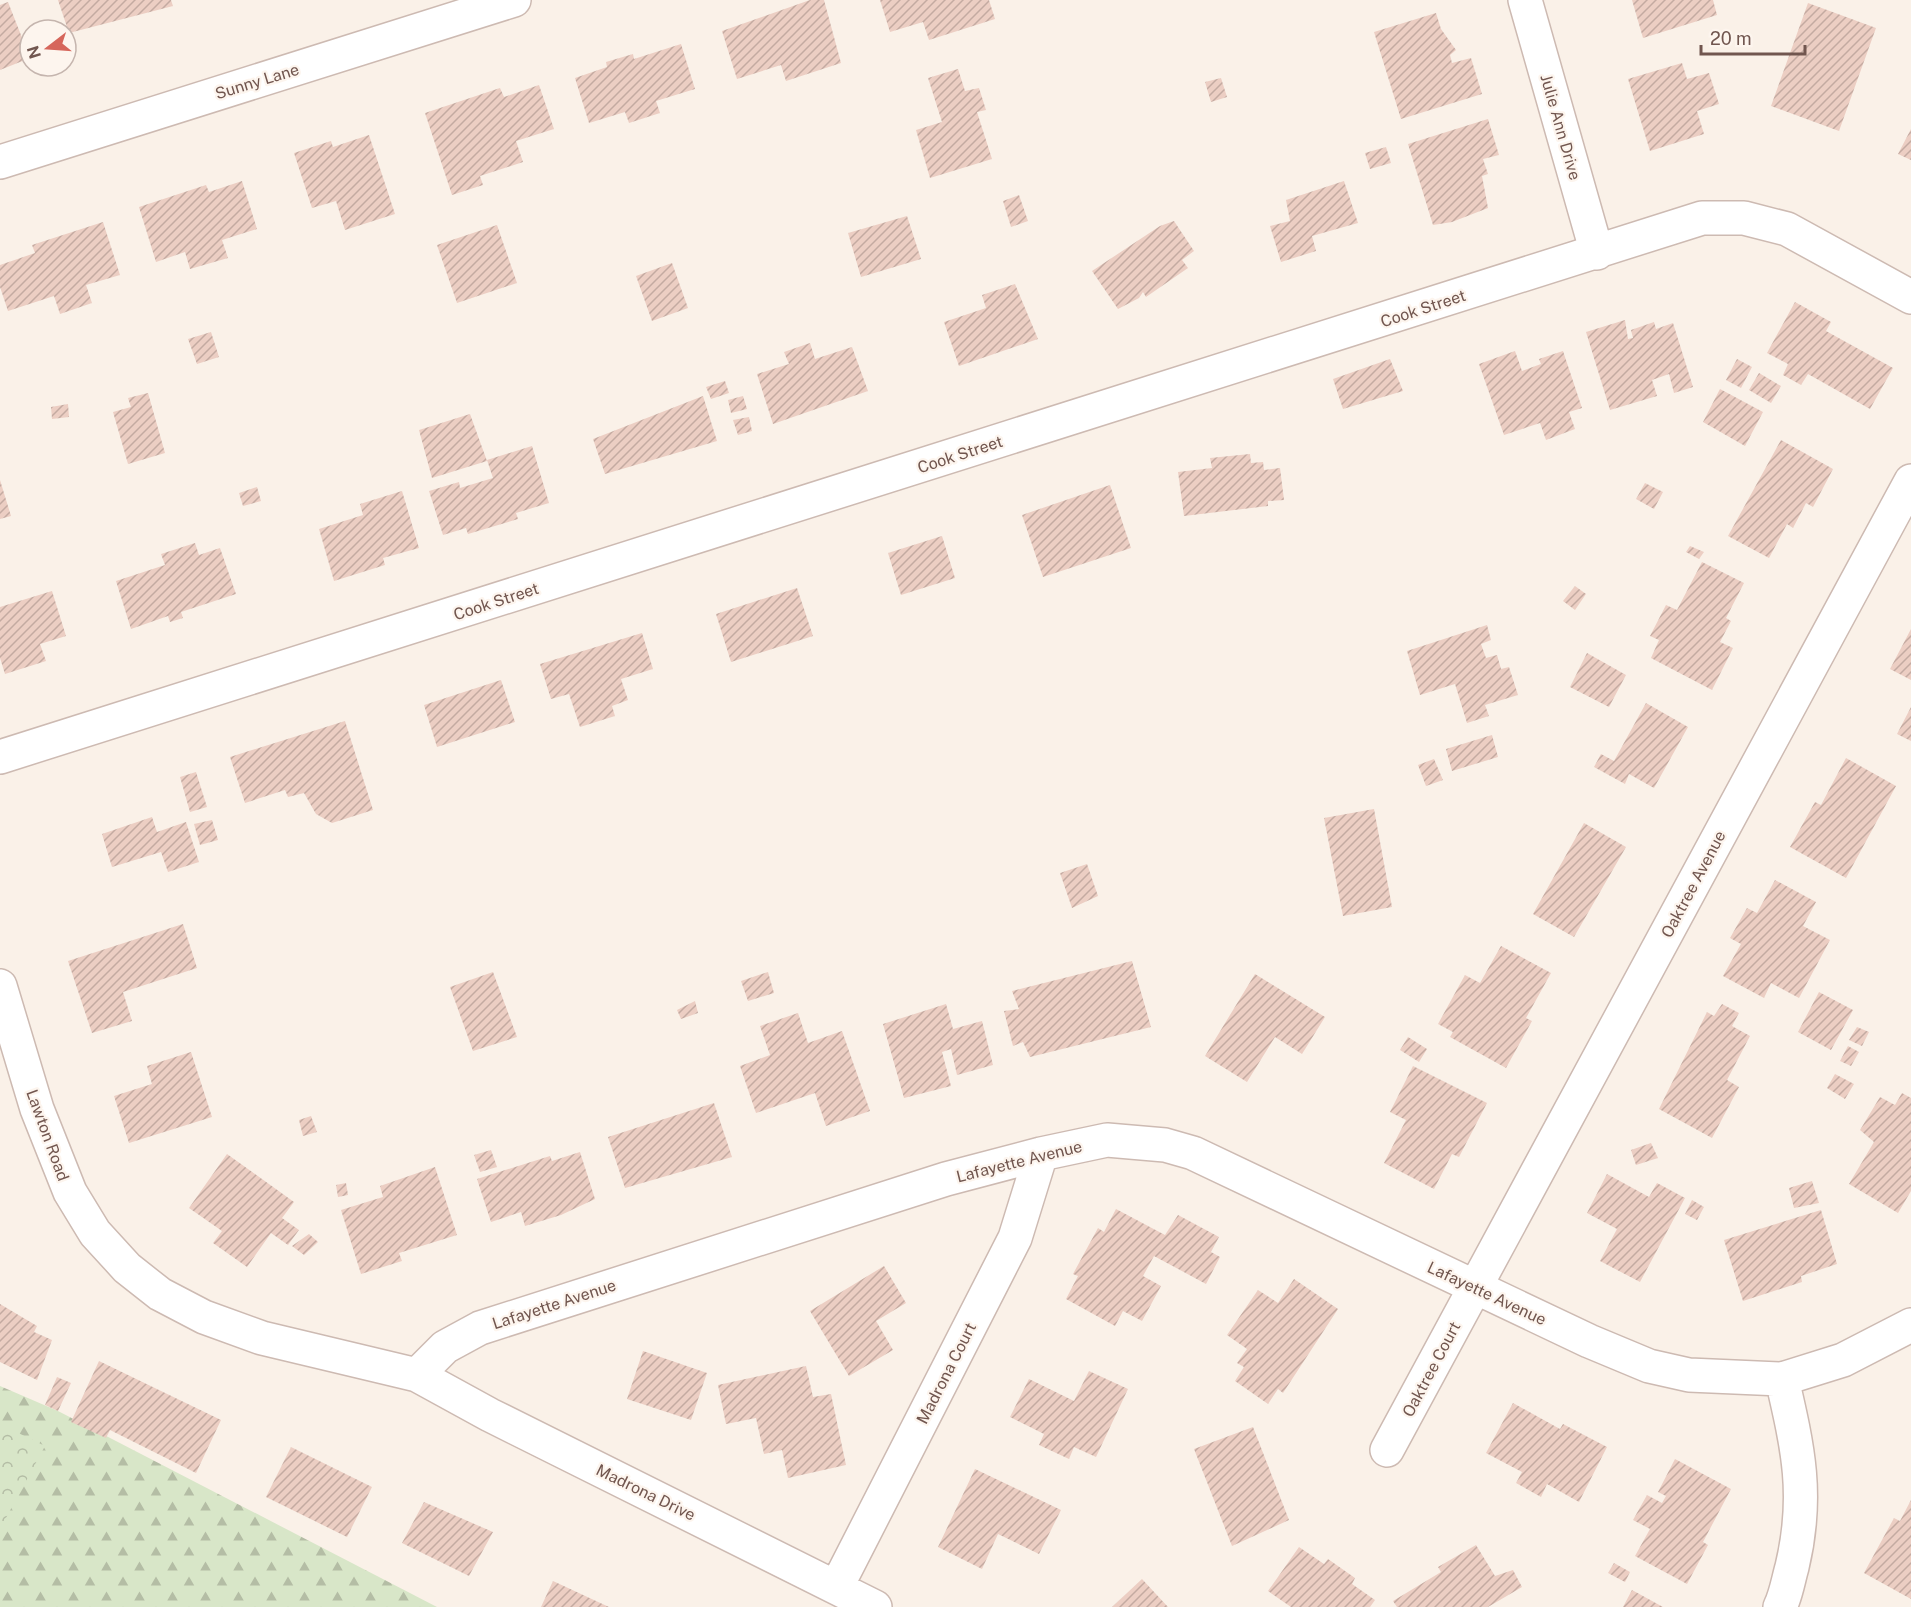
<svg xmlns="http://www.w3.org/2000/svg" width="1911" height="1607" viewBox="0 0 1911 1607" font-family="'Public Sans',sans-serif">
<defs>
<pattern id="forest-firs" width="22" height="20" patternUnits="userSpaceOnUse" patternTransform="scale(1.5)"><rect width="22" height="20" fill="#d8e6c8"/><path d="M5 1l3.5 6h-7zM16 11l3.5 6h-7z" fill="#b4bda5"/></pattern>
<pattern id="park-crowns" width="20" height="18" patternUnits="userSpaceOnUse" patternTransform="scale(1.5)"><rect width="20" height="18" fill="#d8e6c8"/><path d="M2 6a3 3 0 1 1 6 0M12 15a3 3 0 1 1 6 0" fill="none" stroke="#b4bda5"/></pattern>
<pattern id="building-hatch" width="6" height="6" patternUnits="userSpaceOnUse" patternTransform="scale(1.5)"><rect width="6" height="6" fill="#eccec3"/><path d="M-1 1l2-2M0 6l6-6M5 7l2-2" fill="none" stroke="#c4aaa1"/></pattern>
</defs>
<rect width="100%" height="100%" fill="#faf1e8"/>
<path fill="url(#forest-firs)" d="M 0,1386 L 58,1411 L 437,1607 L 0,1607 Z"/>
<path fill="url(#park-crowns)" d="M 0,1424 L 45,1446 L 0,1529 Z"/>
<path fill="url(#building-hatch)" d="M 58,0 L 171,0 L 173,6 L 69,33 Z
M 810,0 L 824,0 L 841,63 L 786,81 L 781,65 L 737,79 L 722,31 Z
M 880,0 L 989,0 L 995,19 L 929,40 L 923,22 L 890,32 Z
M 1632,0 L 1713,0 L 1717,15 L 1643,38 Z
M 8,2 L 30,58 L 0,70 L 0,5 Z
M 1808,3 L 1876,28 L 1839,131 L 1771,106 Z
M 1436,13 L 1441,29 L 1456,50 L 1450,55 L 1452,63 L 1471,58 L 1482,94 L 1401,119 L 1374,32 Z
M 681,44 L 695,89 L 656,101 L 660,113 L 629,123 L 625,112 L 589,123 L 575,78 L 607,67 L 606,62 L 633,54 L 634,59 Z
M 1682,63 L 1687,79 L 1709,73 L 1719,104 L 1697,111 L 1704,134 L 1650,151 L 1628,79 Z
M 958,69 L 965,91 L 979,88 L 986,110 L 977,112 L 992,159 L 930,178 L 916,130 L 942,122 L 928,78 Z
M 1221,78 L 1227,97 L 1211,102 L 1205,82 Z
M 539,85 L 554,129 L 516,141 L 523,162 L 480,176 L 483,185 L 452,195 L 425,113 L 500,88 L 504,97 Z
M 1488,119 L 1499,155 L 1483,159 L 1488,174 L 1482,176 L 1488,208 L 1452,222 L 1433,225 L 1408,144 Z
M 1911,129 L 1911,160 L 1898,154 Z
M 369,135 L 395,214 L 345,230 L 336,201 L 312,208 L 294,153 L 331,141 L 333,147 Z
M 1386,147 L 1391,163 L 1370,169 L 1365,153 Z
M 242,181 L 257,229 L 222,240 L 228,258 L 190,269 L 185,252 L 156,262 L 139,207 L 206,185 L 209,192 Z
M 1344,181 L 1358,223 L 1312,236 L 1316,251 L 1281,262 L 1270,226 L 1290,221 L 1286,200 Z
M 1019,195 L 1028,221 L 1011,227 L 1003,201 Z
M 907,216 L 921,259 L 861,277 L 848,233 Z
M 1174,221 L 1194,251 L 1182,260 L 1188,268 L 1146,297 L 1143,292 L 1139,298 L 1118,309 L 1092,271 L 1160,226 Z
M 103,222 L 120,275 L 86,285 L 92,303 L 60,314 L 54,296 L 8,311 L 0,287 L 0,265 L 35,253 L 32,245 Z
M 497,225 L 517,283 L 457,303 L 437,245 Z
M 672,263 L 688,308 L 652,321 L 636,276 Z
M 1015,284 L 1038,339 L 959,366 L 944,322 L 986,308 L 982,295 Z
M 1795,302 L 1831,322 L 1826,331 L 1893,368 L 1870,409 L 1808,374 L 1801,385 L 1783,375 L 1788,364 L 1767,353 Z
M 1625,320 L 1628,339 L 1633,338 L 1631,330 L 1654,322 L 1656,329 L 1673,323 L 1693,387 L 1674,393 L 1669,374 L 1652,380 L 1657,396 L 1610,410 L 1586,332 Z
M 211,332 L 219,357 L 197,364 L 188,339 Z
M 810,343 L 815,359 L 852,347 L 868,391 L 773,424 L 757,374 L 789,364 L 784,352 Z
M 1515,351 L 1522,371 L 1541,364 L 1539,359 L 1563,351 L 1582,408 L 1569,412 L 1575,429 L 1546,440 L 1540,423 L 1504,435 L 1479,364 Z
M 1390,359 L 1403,391 L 1343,409 L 1333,379 Z
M 1737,359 L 1752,367 L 1741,388 L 1726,380 Z
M 1759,373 L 1781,386 L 1771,403 L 1749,390 Z
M 725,381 L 729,393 L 711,399 L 706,387 Z
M 1720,389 L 1763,412 L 1745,446 L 1703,422 Z
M 148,393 L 165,453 L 128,464 L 113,412 L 131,407 L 128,398 Z
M 703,396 L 717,441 L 605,474 L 593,439 Z
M 743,396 L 747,409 L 731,413 L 728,400 Z
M 68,404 L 69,417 L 52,419 L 51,407 Z
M 470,414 L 487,461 L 432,478 L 419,430 Z
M 749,417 L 752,431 L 738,435 L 733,420 Z
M 1781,440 L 1833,469 L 1813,507 L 1806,503 L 1793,528 L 1787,524 L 1769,558 L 1728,536 Z
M 532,446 L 549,503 L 516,513 L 518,519 L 468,534 L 466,528 L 443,535 L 429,491 L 459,482 L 460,488 L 493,478 L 487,460 Z
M 1250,454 L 1251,463 L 1263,462 L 1264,470 L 1280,468 L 1284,500 L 1268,501 L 1268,506 L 1184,516 L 1178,472 L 1212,468 L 1210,458 Z
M 0,480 L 11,516 L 0,519 Z
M 1645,483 L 1663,492 L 1654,509 L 1636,499 Z
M 1110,485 L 1131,548 L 1043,577 L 1022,515 Z
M 257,487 L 261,501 L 243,506 L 239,493 Z
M 402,491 L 419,548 L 383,558 L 385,565 L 334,581 L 319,529 L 363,515 L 360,504 Z
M 942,536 L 955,578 L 901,595 L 888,553 Z
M 195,543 L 199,555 L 220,548 L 236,594 L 181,612 L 183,618 L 170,622 L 168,616 L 131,629 L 116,581 L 165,565 L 161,554 Z
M 1690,546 L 1704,552 L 1699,559 L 1686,552 Z
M 1702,562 L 1744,583 L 1726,618 L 1731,621 L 1720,642 L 1733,648 L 1712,690 L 1651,658 L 1659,640 L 1650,636 L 1666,605 L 1677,610 Z
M 1575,586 L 1586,594 L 1575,610 L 1563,601 Z
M 797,588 L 813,636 L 731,662 L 716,614 Z
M 52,591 L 66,636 L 40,644 L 46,661 L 5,674 L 0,658 L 0,607 Z
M 1487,625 L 1491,640 L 1481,644 L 1486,658 L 1497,655 L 1501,669 L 1509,667 L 1518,695 L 1485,705 L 1489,716 L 1467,723 L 1455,684 L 1420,695 L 1407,651 Z
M 1911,629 L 1911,680 L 1890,669 Z
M 642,633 L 653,669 L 621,679 L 628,700 L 612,706 L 615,716 L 580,727 L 569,694 L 551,699 L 540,664 Z
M 1587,653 L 1626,675 L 1609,707 L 1570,687 Z
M 501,680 L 515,722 L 437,747 L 424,705 Z
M 1646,703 L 1688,727 L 1654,788 L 1629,774 L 1625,784 L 1594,767 L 1601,754 L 1614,761 Z
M 1911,707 L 1911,741 L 1897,734 Z
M 345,721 L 373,810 L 332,823 L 316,814 L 304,793 L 288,797 L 285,790 L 245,803 L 230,757 Z
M 1492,735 L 1498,757 L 1452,771 L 1446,749 Z
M 1846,758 L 1896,786 L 1846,878 L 1790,847 L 1815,802 L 1821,805 Z
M 1434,759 L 1443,780 L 1426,786 L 1418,765 Z
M 196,772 L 207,807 L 190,812 L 180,777 Z
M 1374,809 L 1392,907 L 1343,916 L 1324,818 Z
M 152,817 L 157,832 L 186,822 L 199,862 L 168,872 L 161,852 L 112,867 L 102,834 Z
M 212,820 L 218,840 L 200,845 L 194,824 Z
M 1584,823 L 1626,847 L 1574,937 L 1533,914 Z
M 1087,864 L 1098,896 L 1072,908 L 1060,873 Z
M 1775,880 L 1816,902 L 1803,926 L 1830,940 L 1799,998 L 1771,983 L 1764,998 L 1723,976 L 1741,944 L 1730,938 L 1747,908 L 1757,913 Z
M 183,924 L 197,968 L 123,992 L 132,1021 L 92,1033 L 68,961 Z
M 1501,946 L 1551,973 L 1526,1018 L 1532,1021 L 1506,1068 L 1450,1037 L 1453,1032 L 1438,1024 L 1465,975 L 1480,983 Z
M 1132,961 L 1151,1027 L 1030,1057 L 1023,1042 L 1013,1046 L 1004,1011 L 1019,1009 L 1012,991 Z
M 493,972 L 517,1037 L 473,1051 L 450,987 Z
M 768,972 L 774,993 L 748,1001 L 741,981 Z
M 1255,974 L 1325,1017 L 1302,1054 L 1275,1037 L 1247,1082 L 1205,1056 Z
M 1819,992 L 1853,1010 L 1831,1050 L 1798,1032 Z
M 695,1001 L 698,1013 L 681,1019 L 677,1010 Z
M 946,1004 L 953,1029 L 982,1021 L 993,1065 L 957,1075 L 951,1049 L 942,1052 L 951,1086 L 904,1098 L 883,1024 Z
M 1722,1004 L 1739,1013 L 1732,1026 L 1750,1036 L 1727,1080 L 1739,1087 L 1712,1138 L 1659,1109 L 1707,1012 L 1714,1016 Z
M 798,1013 L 808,1043 L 842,1031 L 870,1111 L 826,1126 L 815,1093 L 756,1113 L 740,1066 L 770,1055 L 760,1026 Z
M 1857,1027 L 1869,1032 L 1862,1046 L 1849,1040 Z
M 1408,1037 L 1427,1049 L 1419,1062 L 1400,1050 Z
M 1848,1046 L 1859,1052 L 1851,1066 L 1840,1061 Z
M 191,1052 L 212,1117 L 129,1143 L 114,1096 L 152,1084 L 147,1066 Z
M 1413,1066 L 1487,1103 L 1459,1157 L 1452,1154 L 1434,1189 L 1384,1163 L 1406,1120 L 1390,1112 Z
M 1835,1074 L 1854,1084 L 1845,1099 L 1827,1088 Z
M 1902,1093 L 1911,1098 L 1911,1191 L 1898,1213 L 1849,1184 L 1874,1142 L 1860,1130 L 1880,1097 L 1895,1105 Z
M 714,1103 L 732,1157 L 625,1188 L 608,1137 Z
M 311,1116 L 317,1132 L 303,1136 L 299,1120 Z
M 1651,1143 L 1658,1158 L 1636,1165 L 1631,1150 Z
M 491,1150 L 497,1167 L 480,1172 L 474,1155 Z
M 580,1152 L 595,1199 L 561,1215 L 525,1226 L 521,1212 L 491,1222 L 477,1179 L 550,1156 L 552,1161 Z
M 227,1154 L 294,1202 L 282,1218 L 299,1230 L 288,1245 L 271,1233 L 247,1267 L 213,1243 L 222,1231 L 189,1208 Z
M 435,1167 L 457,1235 L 399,1253 L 402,1261 L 361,1274 L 341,1210 L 383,1197 L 380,1186 Z
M 1607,1174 L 1649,1197 L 1657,1183 L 1685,1198 L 1640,1282 L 1600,1261 L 1617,1229 L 1587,1213 Z
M 1812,1181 L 1819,1203 L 1794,1208 L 1789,1188 Z
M 346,1183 L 348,1195 L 338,1197 L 336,1185 Z
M 1692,1200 L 1704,1207 L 1697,1220 L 1685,1214 Z
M 1116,1209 L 1165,1235 L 1178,1215 L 1219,1237 L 1211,1252 L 1220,1257 L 1206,1284 L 1154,1256 L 1143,1276 L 1161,1286 L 1142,1321 L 1123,1311 L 1115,1326 L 1066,1299 L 1078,1276 L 1073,1274 L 1098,1228 L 1104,1232 Z
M 1821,1210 L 1837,1264 L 1801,1276 L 1802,1282 L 1743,1301 L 1724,1240 Z
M 309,1234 L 318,1242 L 304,1255 L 292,1246 Z
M 884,1266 L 906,1303 L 876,1321 L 893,1350 L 849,1376 L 810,1311 Z
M 1294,1279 L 1338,1309 L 1283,1393 L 1278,1389 L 1268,1404 L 1235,1381 L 1244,1367 L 1237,1363 L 1247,1349 L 1227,1335 L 1258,1290 L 1278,1303 Z
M 0,1304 L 37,1326 L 34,1332 L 52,1340 L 37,1380 L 0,1362 Z
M 643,1351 L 707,1373 L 691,1420 L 627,1399 Z
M 99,1361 L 221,1420 L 196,1473 L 110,1430 L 106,1438 L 71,1422 Z
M 806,1366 L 813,1397 L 831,1394 L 846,1465 L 788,1478 L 782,1450 L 764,1454 L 756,1418 L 726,1424 L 718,1385 Z
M 1089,1371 L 1128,1389 L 1096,1457 L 1074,1447 L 1069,1459 L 1039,1445 L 1044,1434 L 1010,1417 L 1029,1379 L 1074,1401 Z
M 57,1377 L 71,1383 L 58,1411 L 45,1405 Z
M 1513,1403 L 1560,1429 L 1563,1424 L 1607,1447 L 1579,1502 L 1547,1484 L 1541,1497 L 1516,1483 L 1522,1472 L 1486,1453 Z
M 1253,1427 L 1289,1520 L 1232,1546 L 1194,1449 Z
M 291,1447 L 372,1487 L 347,1537 L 266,1497 Z
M 1675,1459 L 1731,1489 L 1703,1542 L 1708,1545 L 1687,1584 L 1635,1556 L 1650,1529 L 1633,1520 L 1647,1495 L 1662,1503 L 1666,1496 L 1658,1492 Z
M 975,1469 L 1061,1510 L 1039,1554 L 998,1534 L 982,1569 L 938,1547 Z
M 1911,1500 L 1911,1599 L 1864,1573 L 1894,1518 L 1900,1521 Z
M 424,1502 L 493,1532 L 469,1576 L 402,1543 Z
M 1476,1545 L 1495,1576 L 1513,1570 L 1522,1587 L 1488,1607 L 1397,1607 L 1393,1601 L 1441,1572 L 1438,1567 Z
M 1299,1547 L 1324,1564 L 1328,1559 L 1355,1578 L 1352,1584 L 1375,1600 L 1370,1607 L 1291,1607 L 1268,1591 Z
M 1614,1563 L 1630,1572 L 1625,1582 L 1608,1573 Z
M 1142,1579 L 1168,1607 L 1112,1607 Z
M 553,1581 L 609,1607 L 541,1607 Z
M 1632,1590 L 1663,1607 L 1623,1607 Z"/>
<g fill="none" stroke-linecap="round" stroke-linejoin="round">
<defs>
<path id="street" d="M 1525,0 L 1597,253
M 0,162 L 514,0
M 0,757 L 1702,218 L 1744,218 L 1787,229 L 1911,297
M 0,986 L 37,1109 L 70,1192 L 95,1233 L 127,1268 L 160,1294 L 204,1317 L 262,1338 L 417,1375 L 490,1415 L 875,1607
M 417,1375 L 445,1347 L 480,1328 L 946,1179 L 1041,1154 L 1107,1140 L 1165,1145 L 1193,1153 L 1589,1341 L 1649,1366 L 1689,1375 L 1782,1379 L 1843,1360 L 1911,1325
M 1387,1450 L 1911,481
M 837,1586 L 1015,1238 L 1041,1154
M 1780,1607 C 1786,1595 1788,1581 1792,1567 C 1809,1496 1798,1448 1782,1379"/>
</defs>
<use href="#street" stroke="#cdbab2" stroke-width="36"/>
<use href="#street" stroke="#fff" stroke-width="33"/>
</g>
<g text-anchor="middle" stroke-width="4.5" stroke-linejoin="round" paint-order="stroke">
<g font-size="16" fill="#71564f" stroke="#fdf5ee">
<text transform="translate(257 81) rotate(-17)" y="6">Sunny Lane</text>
<text transform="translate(1561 127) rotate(74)" y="6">Julie Ann Drive</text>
<text transform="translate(1423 308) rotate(-18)" y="6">Cook Street</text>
<text transform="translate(960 454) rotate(-18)" y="6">Cook Street</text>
<text transform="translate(496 601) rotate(-18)" y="6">Cook Street</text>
<text transform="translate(1693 884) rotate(-62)" y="6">Oaktree Avenue</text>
<text transform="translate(48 1135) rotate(70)" y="6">Lawton Road</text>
<text transform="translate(1019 1161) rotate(-14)" y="6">Lafayette Avenue</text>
<text transform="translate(1487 1293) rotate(25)" y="6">Lafayette Avenue</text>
<text transform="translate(554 1304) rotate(-18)" y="6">Lafayette Avenue</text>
<text transform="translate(1431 1369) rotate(-62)" y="6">Oaktree Court</text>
<text transform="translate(946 1373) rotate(-63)" y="6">Madrona Court</text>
<text transform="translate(646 1492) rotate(26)" y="6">Madrona Drive</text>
</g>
</g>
<g transform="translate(48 48) rotate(253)"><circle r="28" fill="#fdf5ee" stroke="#c5b5ae" stroke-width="1.5"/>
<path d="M0-4.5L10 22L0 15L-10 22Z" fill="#d6665b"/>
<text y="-9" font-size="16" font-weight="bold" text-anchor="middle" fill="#71564f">N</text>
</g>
<path d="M1701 45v9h104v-9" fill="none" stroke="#71564f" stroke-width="3"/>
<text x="1710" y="45" font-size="18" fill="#71564f" stroke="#fdf5ee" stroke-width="4.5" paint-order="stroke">20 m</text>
</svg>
